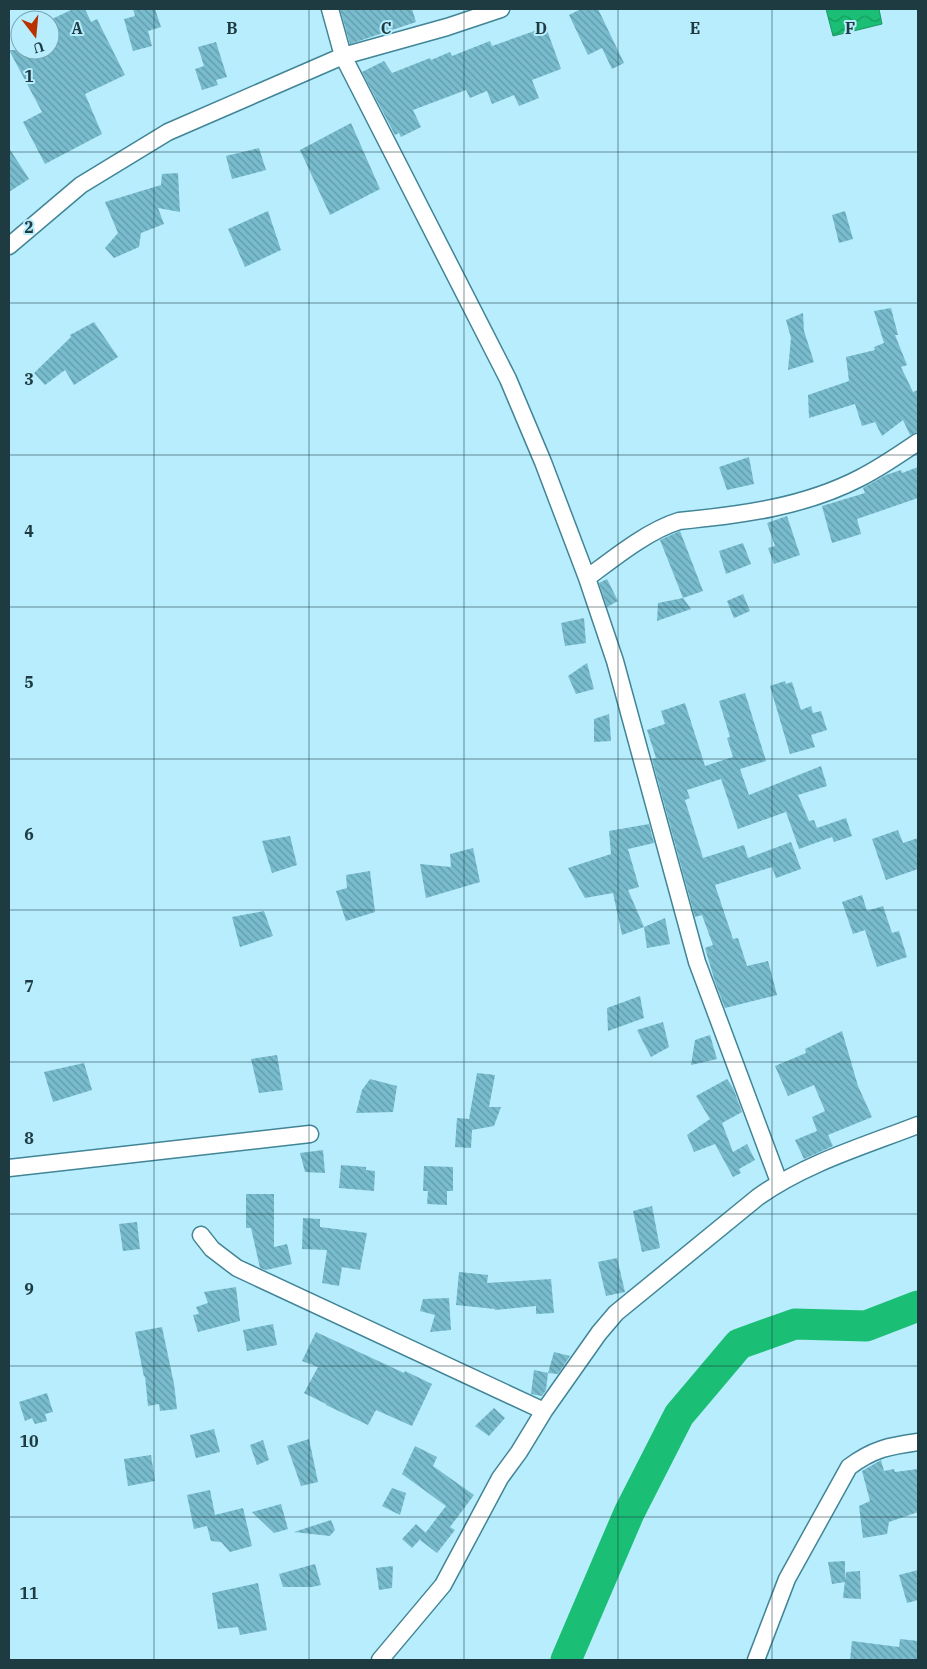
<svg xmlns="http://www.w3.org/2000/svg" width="927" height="1669" viewBox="0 0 927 1669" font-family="'IBM Plex Serif',serif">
<defs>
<pattern id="water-waves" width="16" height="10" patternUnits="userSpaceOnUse" patternTransform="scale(1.25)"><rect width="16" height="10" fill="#1abe74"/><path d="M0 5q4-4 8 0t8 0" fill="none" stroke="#179c61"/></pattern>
<pattern id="building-back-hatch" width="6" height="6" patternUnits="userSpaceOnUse" patternTransform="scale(1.25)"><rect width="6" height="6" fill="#78bcce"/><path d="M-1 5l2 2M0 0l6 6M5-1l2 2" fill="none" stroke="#629aa9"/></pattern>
</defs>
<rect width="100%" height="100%" fill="#b7edfc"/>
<path fill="url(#water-waves)" stroke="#1b9765" d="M 826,9 L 879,9 L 882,24 L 833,36 Z"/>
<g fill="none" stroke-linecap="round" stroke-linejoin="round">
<path stroke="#1abe74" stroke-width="31" d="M 566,1660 L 629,1513 L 679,1415 L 739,1344 L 795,1324 L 866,1326 L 918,1306"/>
</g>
<path fill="url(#building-back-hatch)" d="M 73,9 L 85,9 L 91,22 L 97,19 L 125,75 L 85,94 L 102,134 L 45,164 L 23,122 L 42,112 L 9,50 L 50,50 L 50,20 Z
M 133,9 L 155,9 L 161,27 L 148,31 L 152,46 L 133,51 L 124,19 L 135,16 Z
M 340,9 L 412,9 L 416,22 L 350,44 Z
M 581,9 L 598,9 L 624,63 L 612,69 L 602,48 L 588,55 L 569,15 Z
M 546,27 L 561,69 L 532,80 L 539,98 L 519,106 L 514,95 L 492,104 L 487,91 L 470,98 L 466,90 L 413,110 L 421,127 L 401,137 L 399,133 L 395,135 L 362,72 L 384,61 L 392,73 L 430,58 L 431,60 L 450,52 L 452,56 L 490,41 L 492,46 Z
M 216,42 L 227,77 L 216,80 L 218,85 L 202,90 L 195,69 L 204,66 L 198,47 Z
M 351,123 L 380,189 L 330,215 L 300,150 Z
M 9,148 L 29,179 L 9,192 Z
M 259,148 L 266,170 L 232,179 L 226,156 Z
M 178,173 L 180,212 L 158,208 L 164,224 L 141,233 L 139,247 L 114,258 L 105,248 L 118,233 L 105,202 L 161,185 L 162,174 Z
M 268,211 L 281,250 L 245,267 L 228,229 Z
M 845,211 L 853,239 L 839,243 L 832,215 Z
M 891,308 L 898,335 L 895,335 L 907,365 L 901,367 L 913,392 L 918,390 L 918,432 L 910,435 L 903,420 L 882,436 L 875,422 L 862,426 L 855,404 L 809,418 L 808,395 L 849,381 L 846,357 L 875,350 L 874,347 L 884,343 L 874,311 Z
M 803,313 L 804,331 L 814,362 L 788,370 L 791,338 L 786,320 Z
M 94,322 L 118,357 L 74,385 L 65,370 L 45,385 L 34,373 L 71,337 L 70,335 Z
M 749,457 L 754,484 L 727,490 L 719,467 Z
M 918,467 L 918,498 L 857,519 L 861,534 L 832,543 L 822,506 L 865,493 L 863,488 L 886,475 L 901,470 L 902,473 Z
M 787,516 L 800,555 L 774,564 L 768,548 L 775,546 L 767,523 Z
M 680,531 L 703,591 L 683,598 L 660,540 Z
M 743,543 L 751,564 L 726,574 L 719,551 Z
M 607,579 L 618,601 L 607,607 L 599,583 Z
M 743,594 L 750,611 L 734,618 L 727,601 Z
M 683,598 L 691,609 L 657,621 L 658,603 Z
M 584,618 L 586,643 L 565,646 L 561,623 Z
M 587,663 L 594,689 L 576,694 L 568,676 Z
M 785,681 L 786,684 L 792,682 L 801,710 L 811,706 L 813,713 L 821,711 L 827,730 L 811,735 L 815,747 L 790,754 L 770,686 Z
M 745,693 L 766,761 L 740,769 L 749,795 L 821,766 L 827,786 L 798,795 L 809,821 L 814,820 L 817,828 L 846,818 L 852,836 L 834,842 L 832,837 L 799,849 L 786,812 L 738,829 L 721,779 L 687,790 L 690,798 L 685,800 L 703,858 L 744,845 L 748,858 L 791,842 L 801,869 L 776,878 L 772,867 L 715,885 L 733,939 L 738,938 L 747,966 L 768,961 L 777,995 L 725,1008 L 715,982 L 705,948 L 713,945 L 702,915 L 695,917 L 652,759 L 656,758 L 647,730 L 665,724 L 661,711 L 685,703 L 705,766 L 733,757 L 727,738 L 730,737 L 719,701 Z
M 609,714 L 611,741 L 594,742 L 594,719 Z
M 649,824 L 654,843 L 628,849 L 639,887 L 628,890 L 644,927 L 622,935 L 613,893 L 585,898 L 568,868 L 611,854 L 609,831 Z
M 898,830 L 903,843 L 918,838 L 918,869 L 886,880 L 872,839 Z
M 290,836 L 297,865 L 272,873 L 262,841 Z
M 473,848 L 480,882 L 426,898 L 420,864 L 451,867 L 450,854 Z
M 370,871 L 375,912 L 346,921 L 336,891 L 347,888 L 346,875 Z
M 862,895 L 867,911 L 883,906 L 892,933 L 899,931 L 907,957 L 877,967 L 865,930 L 853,934 L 842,902 Z
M 264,911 L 273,936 L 240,947 L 232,917 Z
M 665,918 L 670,944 L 647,948 L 644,927 Z
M 640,996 L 644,1018 L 608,1031 L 607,1008 Z
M 663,1022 L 669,1047 L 651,1057 L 637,1030 Z
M 842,1031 L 858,1086 L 872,1117 L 828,1135 L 833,1146 L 804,1159 L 795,1140 L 817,1131 L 812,1117 L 825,1111 L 814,1085 L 788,1096 L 775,1066 L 806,1053 L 805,1049 Z
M 710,1035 L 717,1059 L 691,1065 L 695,1040 Z
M 277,1055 L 283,1090 L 259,1093 L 251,1059 Z
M 84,1063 L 92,1090 L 53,1102 L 44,1072 Z
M 477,1073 L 495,1075 L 489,1107 L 501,1107 L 494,1126 L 472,1130 L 471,1148 L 455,1147 L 457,1118 L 469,1119 Z
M 370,1079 L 397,1086 L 393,1112 L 356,1113 L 362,1090 Z
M 727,1079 L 733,1088 L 742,1112 L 722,1123 L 733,1152 L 747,1144 L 755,1160 L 739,1169 L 741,1173 L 733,1177 L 715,1144 L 694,1152 L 687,1135 L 710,1119 L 696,1096 Z
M 323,1150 L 325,1173 L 305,1172 L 300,1153 Z
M 341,1165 L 366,1167 L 366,1170 L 375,1171 L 374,1191 L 339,1188 Z
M 424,1166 L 453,1167 L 453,1191 L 447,1191 L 447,1205 L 427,1204 L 428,1191 L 423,1191 Z
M 246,1194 L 274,1194 L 274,1247 L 287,1244 L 292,1264 L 266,1270 L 260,1268 L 251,1228 L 246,1228 Z
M 652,1206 L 660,1248 L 642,1252 L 633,1211 Z
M 303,1218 L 320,1219 L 320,1227 L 367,1233 L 360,1270 L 342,1267 L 339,1286 L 322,1283 L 327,1250 L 302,1249 Z
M 137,1222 L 140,1249 L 123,1251 L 119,1224 Z
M 617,1258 L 625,1292 L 606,1296 L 598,1262 Z
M 459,1272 L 488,1275 L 487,1283 L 551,1279 L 554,1313 L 536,1314 L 536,1306 L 495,1310 L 495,1309 L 456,1305 Z
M 236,1287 L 240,1321 L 198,1332 L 193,1315 L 199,1314 L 196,1307 L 208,1303 L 204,1292 Z
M 449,1298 L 451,1330 L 430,1332 L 435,1315 L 420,1311 L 423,1299 Z
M 273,1324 L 277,1345 L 247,1351 L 243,1330 Z
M 162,1327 L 174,1384 L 177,1409 L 160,1411 L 159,1404 L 148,1406 L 145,1376 L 144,1377 L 135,1332 Z
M 316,1332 L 404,1373 L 405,1371 L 432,1384 L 412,1426 L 376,1410 L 368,1425 L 326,1405 L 326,1404 L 304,1393 L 318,1367 L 302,1361 Z
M 554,1352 L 570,1356 L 558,1374 L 548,1373 Z
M 534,1370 L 548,1373 L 546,1390 L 542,1396 L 531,1394 Z
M 47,1393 L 53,1412 L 45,1414 L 47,1421 L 35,1424 L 32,1418 L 25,1421 L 19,1402 Z
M 494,1408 L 505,1418 L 489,1436 L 475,1426 Z
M 214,1429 L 220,1452 L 196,1458 L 190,1435 Z
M 309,1439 L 318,1482 L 301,1486 L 287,1446 Z
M 263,1440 L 269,1460 L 257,1465 L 250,1445 Z
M 415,1446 L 437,1457 L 433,1466 L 474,1495 L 450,1527 L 455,1530 L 437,1553 L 420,1540 L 446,1506 L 402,1474 Z
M 151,1455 L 155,1481 L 128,1486 L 124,1459 Z
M 881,1460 L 884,1471 L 894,1469 L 895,1472 L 918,1469 L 918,1512 L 889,1522 L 887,1534 L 863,1538 L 859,1506 L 870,1501 L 862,1471 Z
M 392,1488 L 406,1493 L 400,1515 L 382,1506 Z
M 210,1490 L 215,1515 L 243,1508 L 252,1546 L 230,1552 L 221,1542 L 211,1541 L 207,1526 L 194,1529 L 187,1495 Z
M 281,1504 L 288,1529 L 274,1533 L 252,1512 Z
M 331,1520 L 335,1530 L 330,1536 L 294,1532 Z
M 416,1524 L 426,1533 L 412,1548 L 402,1539 Z
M 845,1561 L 845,1582 L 832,1584 L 828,1562 Z
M 315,1564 L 321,1585 L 312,1587 L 283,1587 L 279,1574 Z
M 393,1566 L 392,1588 L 379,1590 L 376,1568 Z
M 918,1570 L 918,1600 L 907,1603 L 899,1575 Z
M 860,1571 L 861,1599 L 843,1598 L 846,1572 Z
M 258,1583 L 267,1630 L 240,1635 L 238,1627 L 218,1629 L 212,1593 Z
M 900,1639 L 918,1641 L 918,1660 L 850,1660 L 852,1641 L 899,1647 Z"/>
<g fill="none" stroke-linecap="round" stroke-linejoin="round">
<defs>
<path id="street" d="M 330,9 L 343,56 L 508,379 L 543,462 L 587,578 L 615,661 L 697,962 L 779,1182
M 9,246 L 81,185 L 168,132 L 343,56 L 447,27 L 501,9
M 587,578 C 614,558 647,531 679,521 C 741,515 804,507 860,478 C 880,468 900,454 918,442
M 9,1168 L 310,1134
M 201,1235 L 212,1249 L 237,1268 L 544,1411
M 380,1660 L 443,1585 L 500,1478 L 519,1452 L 544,1411 L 599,1333 L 616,1313 L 758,1197 C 806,1163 864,1146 918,1125
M 756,1660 L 787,1579 L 849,1467 C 873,1449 889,1446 918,1442"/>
</defs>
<use href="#street" stroke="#418596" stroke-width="19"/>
<use href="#street" stroke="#fff" stroke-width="16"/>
</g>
<path fill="none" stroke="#1e3b42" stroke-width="1" stroke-opacity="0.55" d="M 154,9 L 154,1660M 309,9 L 309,1660M 464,9 L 464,1660M 618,9 L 618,1660M 772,9 L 772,1660M 9,152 L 918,152M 9,303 L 918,303M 9,455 L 918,455M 9,607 L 918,607M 9,759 L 918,759M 9,910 L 918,910M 9,1062 L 918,1062M 9,1214 L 918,1214M 9,1366 L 918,1366M 9,1517 L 918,1517"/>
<g font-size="16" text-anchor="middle" font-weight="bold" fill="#1e3b42" stroke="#b7edfc" stroke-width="4" stroke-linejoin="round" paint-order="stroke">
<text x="77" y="34">A</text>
<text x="232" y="34">B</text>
<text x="386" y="34">C</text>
<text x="541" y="34">D</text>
<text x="695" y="34">E</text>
<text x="850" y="34">F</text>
<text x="29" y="82">1</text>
<text x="29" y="233">2</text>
<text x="29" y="385">3</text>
<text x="29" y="537">4</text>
<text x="29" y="688">5</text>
<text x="29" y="840">6</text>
<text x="29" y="992">7</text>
<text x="29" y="1144">8</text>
<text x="29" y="1295">9</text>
<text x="29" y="1447">10</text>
<text x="29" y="1599">11</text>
</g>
<rect width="927" height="1669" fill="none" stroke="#1e3b42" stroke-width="20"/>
<g transform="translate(35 35) rotate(164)"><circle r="24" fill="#b7edfc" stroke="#7aa6b2"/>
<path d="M0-4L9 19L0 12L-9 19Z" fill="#ba3100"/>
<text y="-8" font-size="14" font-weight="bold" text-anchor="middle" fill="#1e3b42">U</text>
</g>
</svg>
